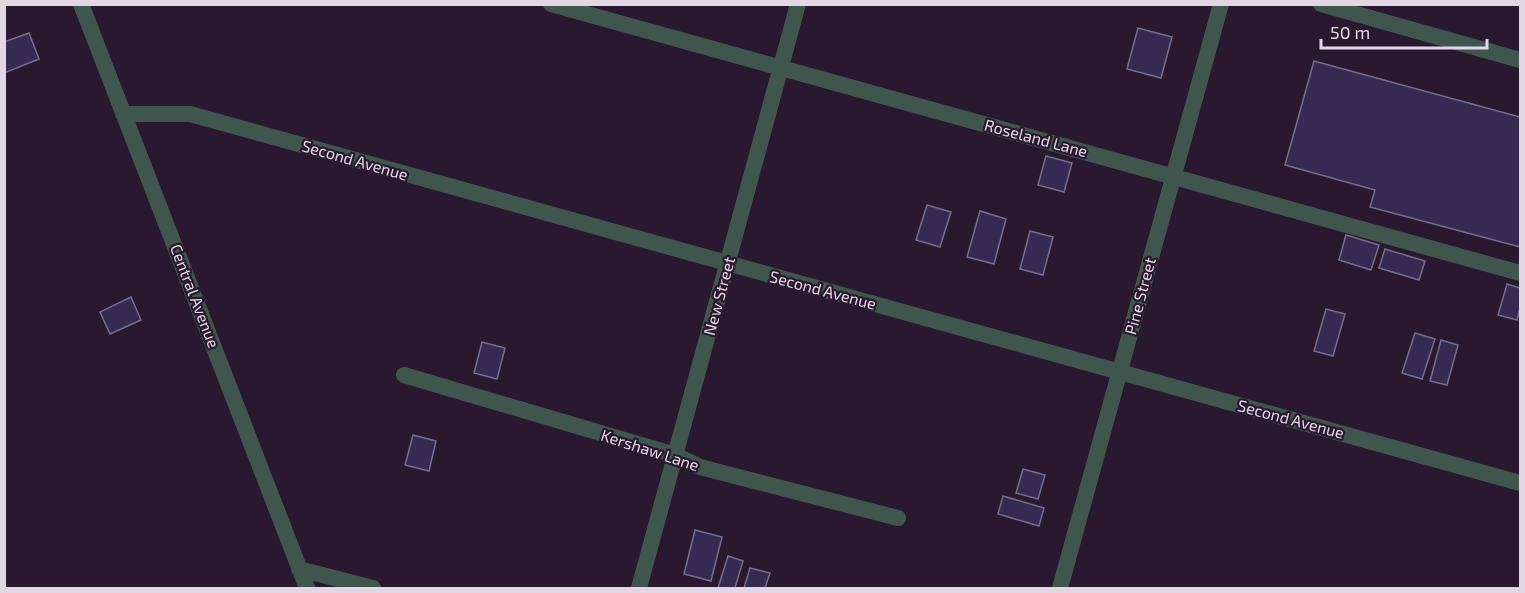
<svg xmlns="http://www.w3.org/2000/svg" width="1525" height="593" viewBox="0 0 1525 593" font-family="'Exo 2',sans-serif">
<rect width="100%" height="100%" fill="#2a182e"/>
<path fill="#362a52" stroke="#756e8c" stroke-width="1.5" d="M 1138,28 L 1172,37 L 1161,78 L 1127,69 Z
M 29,33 L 39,59 L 4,73 L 4,42 Z
M 1314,61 L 1520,117 L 1520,247 L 1370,207 L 1375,190 L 1285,165 Z
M 1046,156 L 1072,163 L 1064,192 L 1038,185 Z
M 927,205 L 951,212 L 940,247 L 916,240 Z
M 980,211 L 1006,219 L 994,264 L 967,257 Z
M 1030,231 L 1053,237 L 1043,275 L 1020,269 Z
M 1346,235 L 1379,245 L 1371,270 L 1339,260 Z
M 1385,249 L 1425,261 L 1419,280 L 1379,268 Z
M 1507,284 L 1520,288 L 1520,308 L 1517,320 L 1498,315 Z
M 131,297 L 141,320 L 110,334 L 100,312 Z
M 1326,309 L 1345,314 L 1333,356 L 1314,351 Z
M 1415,333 L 1435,339 L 1422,379 L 1402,373 Z
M 1441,340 L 1458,345 L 1447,385 L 1430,381 Z
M 482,342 L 505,348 L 497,379 L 474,373 Z
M 413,435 L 436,441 L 429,471 L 405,465 Z
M 1023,469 L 1045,475 L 1038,499 L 1016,493 Z
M 1003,496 L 1044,508 L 1039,526 L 998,514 Z
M 695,530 L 722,537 L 711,581 L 684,574 Z
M 728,556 L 743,561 L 735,588 L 718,588 Z
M 750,568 L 770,573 L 765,588 L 744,588 Z"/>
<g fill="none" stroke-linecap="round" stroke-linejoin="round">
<path stroke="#3f564f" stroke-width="16" d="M 81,4 L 307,588
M 551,4 L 1520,273
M 1321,4 L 1520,60
M 123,114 L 190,114 L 1520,483
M 404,375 L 675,455 L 700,467 L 898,518
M 299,569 L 373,588
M 639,588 L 798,4
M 1060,588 L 1221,4"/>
</g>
<g text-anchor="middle" stroke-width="4.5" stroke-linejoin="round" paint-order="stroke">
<g font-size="16" fill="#e3d6e5" stroke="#2a182e">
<text transform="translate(1036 138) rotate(15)" y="6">Roseland Lane</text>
<text transform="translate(355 160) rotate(16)" y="6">Second Avenue</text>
<text transform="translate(823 290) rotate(15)" y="6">Second Avenue</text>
<text transform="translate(195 296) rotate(69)" y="6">Central Avenue</text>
<text transform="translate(719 296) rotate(-75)" y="6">New Street</text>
<text transform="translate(1140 296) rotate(-75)" y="6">Pine Street</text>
<text transform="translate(1291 419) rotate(15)" y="6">Second Avenue</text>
<text transform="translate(650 450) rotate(18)" y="6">Kershaw Lane</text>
</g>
</g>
<rect width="1525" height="593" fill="none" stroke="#e3d6e5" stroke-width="12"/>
<path d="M1321 39v9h166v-9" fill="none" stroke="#e3d6e5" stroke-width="3"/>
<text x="1330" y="39" font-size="18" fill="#e3d6e5" stroke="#2a182e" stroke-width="4.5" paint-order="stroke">50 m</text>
</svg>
